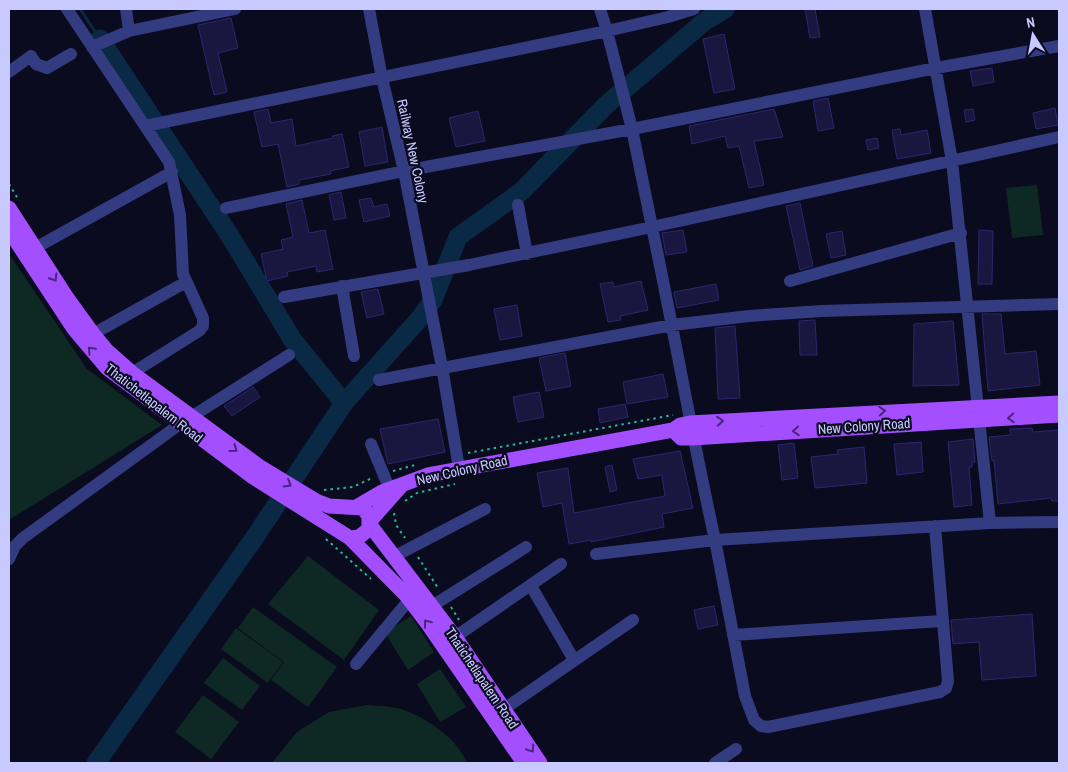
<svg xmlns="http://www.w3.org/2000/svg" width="1068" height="772" viewBox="0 0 1068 772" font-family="'Archivo Narrow',sans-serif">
<rect width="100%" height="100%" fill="#0b0b1f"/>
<path fill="#0e2924" d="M 1037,185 L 1043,235 L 1012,238 L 1006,188 Z
M 9,254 L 87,369 L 162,425 L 9,520 Z
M 308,556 L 379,610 L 344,660 L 268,604 Z
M 253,607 L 337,667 L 308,707 L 271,680 L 284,662 L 238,628 Z
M 411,616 L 434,652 L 408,670 L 385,633 Z
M 236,628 L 283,662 L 268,683 L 221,649 Z
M 223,658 L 260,686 L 242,710 L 204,683 Z
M 440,669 L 466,707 L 440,722 L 417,684 Z
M 203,695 L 239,722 L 211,759 L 175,732 Z
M 367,705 C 379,706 394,706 406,711 C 430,720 457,739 467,763 L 272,763 L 297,732 L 329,712 Z"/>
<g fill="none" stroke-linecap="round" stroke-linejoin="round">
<path stroke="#092944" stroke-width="3" d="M 80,9 L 100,39"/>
<path stroke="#092944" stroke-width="19" d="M 100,39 L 230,236 L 292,339 L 344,403
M 96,763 L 255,537 L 344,403 L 421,317 L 433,300 L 458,237 L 522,191 L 606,105 L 705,21 L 725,9"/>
</g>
<path fill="#191640" stroke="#2b276e" d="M 805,9 L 815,9 L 820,37 L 810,38 Z
M 231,18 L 238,48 L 218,53 L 227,92 L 214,95 L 198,25 Z
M 724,34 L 735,89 L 714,93 L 703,39 Z
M 992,68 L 994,82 L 973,86 L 970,71 Z
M 828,98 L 834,128 L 818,131 L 813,101 Z
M 1055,108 L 1058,125 L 1036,129 L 1033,113 Z
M 268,109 L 271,123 L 292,119 L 296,146 L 333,138 L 332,136 L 342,134 L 349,167 L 330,171 L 331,174 L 299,180 L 299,184 L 287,187 L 278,144 L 262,147 L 254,112 Z
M 774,109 L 783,137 L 754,141 L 764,185 L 749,188 L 739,146 L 728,148 L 725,136 L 692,144 L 689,126 Z
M 973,109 L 975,120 L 966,122 L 964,110 Z
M 478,111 L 485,141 L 456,147 L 449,118 Z
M 382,127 L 388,162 L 365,166 L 359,132 Z
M 900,129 L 901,135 L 927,130 L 931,153 L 897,159 L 892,130 Z
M 877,138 L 879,148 L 868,150 L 866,140 Z
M 341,192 L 346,218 L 334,220 L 329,195 Z
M 371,198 L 374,207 L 387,204 L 390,216 L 364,222 L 359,200 Z
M 302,200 L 309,233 L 325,230 L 333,269 L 317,272 L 316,266 L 287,272 L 288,276 L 267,281 L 261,254 L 283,249 L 281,240 L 293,237 L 286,204 Z
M 800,203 L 813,266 L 800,270 L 786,206 Z
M 683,230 L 687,252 L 666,255 L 662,233 Z
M 979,230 L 993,231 L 992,284 L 978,284 Z
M 842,231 L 846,255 L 831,258 L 826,234 Z
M 641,281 L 648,310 L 620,316 L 621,320 L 608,322 L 600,284 L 613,282 L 614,287 Z
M 716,284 L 719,300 L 677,308 L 674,292 Z
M 378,289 L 384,314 L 367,318 L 361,292 Z
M 517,305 L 522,336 L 500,340 L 494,309 Z
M 982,314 L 1001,314 L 1005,354 L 1036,351 L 1040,385 L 988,391 Z
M 815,320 L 817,355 L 800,355 L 799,321 Z
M 953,321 L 959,385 L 913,386 L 914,324 Z
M 735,326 L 740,398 L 718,399 L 715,328 Z
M 565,353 L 571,386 L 546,391 L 539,358 Z
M 663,374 L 668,397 L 627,404 L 623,382 Z
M 253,387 L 260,397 L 232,416 L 224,406 Z
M 539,392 L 544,417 L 518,422 L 513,397 Z
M 625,404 L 628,417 L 600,423 L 598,409 Z
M 438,419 L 445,452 L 388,464 L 380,429 Z
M 1032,428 L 1033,432 L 1059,430 L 1059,501 L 1052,501 L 1051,498 L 998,504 L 994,460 L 992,461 L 989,437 L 1011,435 L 1010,429 Z
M 973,439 L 975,462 L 972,462 L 972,467 L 969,467 L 972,505 L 954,507 L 948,442 Z
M 921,442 L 923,472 L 897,475 L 894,444 Z
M 794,443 L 798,478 L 782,480 L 778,445 Z
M 864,447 L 867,483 L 815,488 L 811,457 L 838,454 L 837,450 Z
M 680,451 L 693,508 L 662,514 L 664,527 L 591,542 L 591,540 L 569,544 L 562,503 L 543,507 L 537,473 L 568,468 L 574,513 L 665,496 L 662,475 L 638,479 L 633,459 Z
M 612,465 L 617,490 L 610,492 L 605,467 Z
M 714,606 L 718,625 L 698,629 L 694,610 Z
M 1032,614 L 1036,676 L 982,680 L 979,642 L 953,644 L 951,620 Z"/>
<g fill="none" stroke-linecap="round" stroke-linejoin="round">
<path stroke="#27b498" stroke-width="2" stroke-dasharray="2.5 4" stroke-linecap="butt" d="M 9,184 L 18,199
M 468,453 L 673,415
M 393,471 L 415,465
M 324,490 L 353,487 L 372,478
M 405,501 L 417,493 L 455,484
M 394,513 L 396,525 L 405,538
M 326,539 L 371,579
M 418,557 L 438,588
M 451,607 L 459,620"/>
<path stroke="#333c80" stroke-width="12" d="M 67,9 L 169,162 L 180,215 L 183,274 L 203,318 L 203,326 L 199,331 L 132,373
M 126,9 L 129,31
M 369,9 L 382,78 L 404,171 L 442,367 L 459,468
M 600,9 L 607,31 L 668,17 L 694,9
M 925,9 L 952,161 L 990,523
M 1059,46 L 936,68 L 632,129 L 652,227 L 1059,137
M 92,47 L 129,31 L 235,9
M 9,72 L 31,56 L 36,64 L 47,68 L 71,54
M 145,126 L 607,31 L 632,129 L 404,171 L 226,208
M 518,205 L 527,254
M 28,252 L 172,172
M 790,281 L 961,233
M 342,286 L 354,356
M 284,297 L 469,265 L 652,227 C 674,331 692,436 715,540 L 990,523 L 1059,522
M 93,334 L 186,282
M 379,380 L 672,325 L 749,316 L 822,311 L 1059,304
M 191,417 L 289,355
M 371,444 L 390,490
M 596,554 L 715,540 L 745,696 L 754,720 L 761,726 L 768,727 L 940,692 L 946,688 L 948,681 L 935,526
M 395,556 L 485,509
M 9,559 L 15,546 L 23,538 L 180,424
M 531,586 L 574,660
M 432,606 L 526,547
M 733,635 L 941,621
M 455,637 L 561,564
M 356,664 L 409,600
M 504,709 L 633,620
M 715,763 L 736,749"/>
<path stroke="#a44fff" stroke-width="15" d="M 9,208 L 67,298 L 93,334 L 107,351 L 132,373 L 260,467 L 316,501 L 329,506 L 363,508 L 369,516 L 369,529 L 359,537 L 350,538
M 9,230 L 74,329 L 107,368 L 253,477 L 350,538 L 406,595 L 428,624 L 524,763
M 673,430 L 681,438 L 692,438 L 1059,415
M 358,506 L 382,492 L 428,475 L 673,430 L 680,425 L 690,423 L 1059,403
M 370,521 L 400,487
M 370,525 L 455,637 L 540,763"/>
</g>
<defs><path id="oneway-chevron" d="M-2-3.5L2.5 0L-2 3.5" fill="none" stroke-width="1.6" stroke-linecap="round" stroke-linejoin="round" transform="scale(1.25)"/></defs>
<g stroke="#482679">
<use href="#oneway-chevron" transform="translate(54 278) rotate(58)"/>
<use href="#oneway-chevron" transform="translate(91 350) rotate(-133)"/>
<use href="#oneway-chevron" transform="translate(882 411) rotate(-3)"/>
<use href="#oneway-chevron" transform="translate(1011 418) rotate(177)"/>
<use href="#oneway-chevron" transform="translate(720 421) rotate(-5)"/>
<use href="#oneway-chevron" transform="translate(796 431) rotate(176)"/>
<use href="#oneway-chevron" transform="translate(234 449) rotate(36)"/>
<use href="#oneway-chevron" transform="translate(288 484) rotate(31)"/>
<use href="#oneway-chevron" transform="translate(427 623) rotate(-127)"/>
<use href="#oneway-chevron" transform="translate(531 749) rotate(56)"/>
</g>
<g text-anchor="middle" stroke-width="4.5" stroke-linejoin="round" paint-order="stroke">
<g font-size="14" fill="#c8caff" stroke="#0b0b1f">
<text transform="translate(413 151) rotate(78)" y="5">Railway New Colony</text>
<text transform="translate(154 403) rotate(38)" y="5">Thatichetlapalem Road</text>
<text transform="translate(864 426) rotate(-4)" y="5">New Colony Road</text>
<text transform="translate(462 470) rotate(-13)" y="5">New Colony Road</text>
<text transform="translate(482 678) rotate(56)" y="5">Thatichetlapalem Road</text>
</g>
</g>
<rect width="1068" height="772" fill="none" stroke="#c8caff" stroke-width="20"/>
<g transform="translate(1033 35) rotate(349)" stroke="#0b0b1f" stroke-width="4" paint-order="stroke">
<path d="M0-4L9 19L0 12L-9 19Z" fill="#c8caff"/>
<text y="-8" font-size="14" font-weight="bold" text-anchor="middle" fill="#c8caff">N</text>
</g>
</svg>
